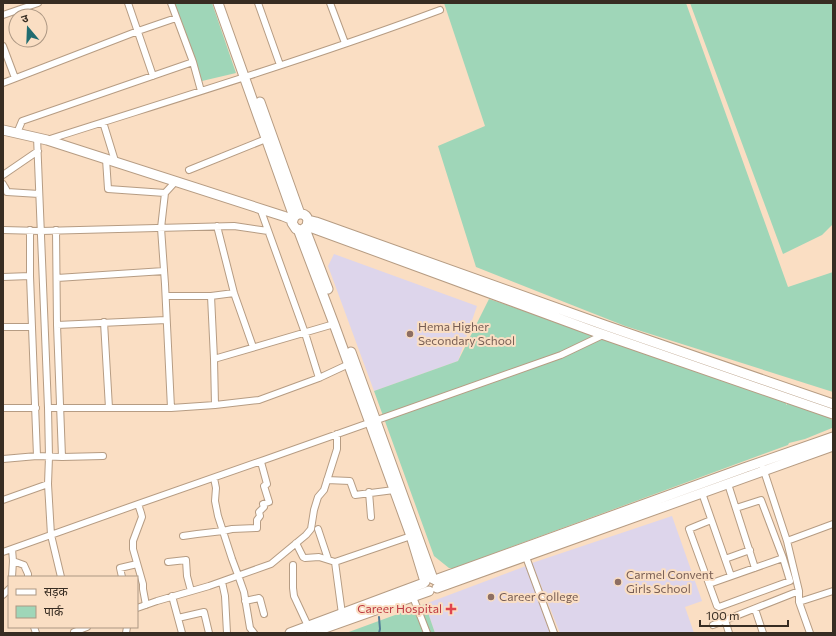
<svg xmlns="http://www.w3.org/2000/svg" width="836" height="636" viewBox="0 0 836 636" font-family="Commissioner,'Noto Sans Devanagari',sans-serif">
<rect width="100%" height="100%" fill="#fadec3"/>
<path fill="#ddd5eb" d="M 334,254 L 477,306 L 458,361 L 374,391 L 328,266 Z
M 672,516 L 702,601 L 685,607 L 694,633 L 560,633 L 532,563 Z
M 526,566 L 550,633 L 435,633 L 425,604 Z"/>
<path fill="#9fd6b8" d="M 174,3 L 212,3 L 236,73 L 202,81 Z
M 444,3 L 686,3 L 788,287 L 833,272 L 833,392 L 625,326 L 476,267 L 438,146 L 485,126 Z
M 690,3 L 833,3 L 833,224 L 822,235 L 783,254 Z
M 489,299 L 786,399 L 786,405 L 788,403 L 830,418 L 833,421 L 832,428 L 805,439 L 789,443 L 788,445 L 454,568 L 449,568 L 434,556 L 374,391 L 458,361 Z
M 425,604 L 435,633 L 346,633 Z"/>
<g fill="none" stroke-linecap="round" stroke-linejoin="round">
<path stroke="#517d95" stroke-width="2" d="M 379,617 L 380,629 L 379,633"/>
<defs>
<path id="street" d="M 128,3 L 153,76
M 171,3 L 193,62 L 201,91
M 258,3 L 280,65
M 330,3 L 345,43
M 3,15 L 38,3
M 3,46 L 15,78
M 3,83 L 138,31 L 176,18
M 103,122 L 115,161
M 17,133 L 22,121 L 193,62
M 37,137 L 48,408 L 49,457 L 48,484 L 51,535 L 61,577
M 47,140 C 178,98 311,58 440,10
M 106,159 L 108,189 L 165,193
M 189,170 L 266,139
M 3,175 L 38,151
M 3,184 C 4,187 7,189 7,192 L 39,194
M 260,208 L 305,333 L 319,378
M 217,226 L 234,293 L 253,347
M 3,230 L 41,231 L 234,226 L 268,231
M 30,230 L 30,276 L 37,456
M 56,230 L 57,325 L 62,457
M 3,277 L 30,276
M 57,278 L 164,271
M 166,296 L 211,296 L 234,293
M 211,296 L 214,359 L 215,405
M 104,322 L 109,408
M 57,325 L 166,320
M 3,327 L 31,327
M 214,359 L 334,324
M 3,408 L 36,408
M 48,408 L 171,408 L 215,405 L 259,400 L 319,378 L 349,364
M 171,408 L 165,284 L 161,228 L 165,193 L 176,181
M 3,459 L 37,456 L 62,457 L 103,456
M 763,468 L 787,541 L 799,591 L 799,602 L 810,633
M 214,478 L 216,488 L 215,501 L 218,516 L 232,559 L 238,575 L 244,592 L 250,628 L 254,633
M 327,480 L 350,481 L 355,495 L 394,490
M 728,484 L 755,568
M 369,492 L 371,517
M 702,493 L 731,576
M 3,500 L 48,484
M 138,504 L 141,513 L 142,517 L 133,541 L 133,549 L 143,584 L 143,589 L 146,605
M 711,520 L 689,529 L 717,606 L 719,607 L 790,581 L 783,558
M 318,529 L 328,559
M 183,536 L 197,534 L 223,531 L 232,529 L 257,528 L 257,520 L 260,516 L 259,512 L 264,507 L 263,504 L 269,502 L 264,486 L 267,484 L 261,462
M 787,541 L 833,524
M 296,543 L 303,557 L 305,558 L 319,557 L 335,562
M 3,552 L 138,504 L 264,460 L 561,355 L 605,334
M 526,557 L 554,633
M 725,559 L 750,550
M 13,561 L 24,565 L 28,574 L 28,577
M 168,562 L 186,560 L 187,576 L 191,591
M 293,565 L 293,588 L 294,596 L 308,626
M 12,577 L 13,561 L 12,549
M 122,577 L 120,568 L 137,564
M 222,582 L 225,596 L 227,633
M 709,584 L 783,558 L 761,500 L 736,508
M 3,595 L 9,589
M 172,596 L 182,633
M 413,597 L 427,633
M 245,601 L 259,598 L 260,599 L 264,614
M 799,602 L 833,591
M 137,608 L 157,601 L 209,586 L 271,564 L 306,535 L 311,529 L 314,510 L 318,497 L 324,490 L 337,449 L 337,434
M 755,609 L 763,633
M 342,614 L 335,562 L 411,536
M 178,618 L 204,612 L 209,633
M 725,620 L 729,633
M 713,625 L 799,591
M 34,627 L 36,633
M 74,632 L 87,627
M 126,633 L 127,627"/>
<path id="secondary" d="M 218,3 L 294,217
M 260,102 L 300,214
M 3,130 L 47,140 L 283,216 L 293,220
M 308,220 L 307,226 L 302,230 L 296,229 L 292,223 L 294,217 C 299,212 306,213 308,220 L 316,222 L 607,326 L 833,404
M 307,226 L 593,331 L 833,414
M 298,229 L 334,324 L 411,536 L 425,582
M 305,229 L 328,289
M 351,352 L 433,579
M 435,580 L 744,468 L 833,437
M 437,588 L 833,446
M 290,633 L 424,583
M 311,633 L 429,591"/>
</defs>
<use href="#street" stroke="#b69c83" stroke-width="8"/>
<use href="#secondary" stroke="#b69c83" stroke-width="11"/>
<use href="#street" stroke="#fff" stroke-width="6"/>
<use href="#secondary" stroke="#fff" stroke-width="9"/>
</g>
<g fill="#8d6e63" stroke="#fadec3" stroke-width="1.5">
<circle cx="410" cy="334" r="4"/>
<circle cx="618" cy="582" r="4"/>
<circle cx="491" cy="597" r="4"/>
</g>
<path fill="#e0444e" stroke="#fadec3" stroke-width="1.5" d="M449 603h4v4h4v4h-4v4h-4v-4h-4v-4h4z"/>
<g text-anchor="middle" stroke-width="4" stroke-linejoin="round" paint-order="stroke">
<g font-size="12" fill="#785e54" stroke="#fadec3" text-anchor="start">
<text x="418" y="331">Hema Higher<tspan x="418" dy="14">Secondary School</tspan></text>
<text x="626" y="579">Carmel Convent<tspan x="626" dy="14">Girls School</tspan></text>
<text x="499" y="601">Career College</text>
</g>
<g font-size="12" fill="#be3a42" stroke="#fadec3" text-anchor="end">
<text x="442" y="613">Career Hospital</text>
</g>
</g>
<rect width="836" height="636" fill="none" stroke="#372c22" stroke-width="8"/>
<rect x="8" y="576" width="130" height="52" fill="#fadec3" stroke="#ac9783"/>
<rect x="16" y="589" width="20" height="6" fill="#ffffff" stroke="#ac9783"/>
<text x="44" y="596" font-size="12" fill="#372c22">सड़क</text>
<rect x="16" y="606" width="20" height="12" fill="#9fd6b8" stroke="#ac9783"/>
<text x="44" y="616" font-size="12" fill="#372c22">पार्क</text>
<g transform="translate(28 28) rotate(341)"><circle r="19" fill="#fadec3" stroke="#ac9783"/>
<path d="M0-3L7 15L0 10L-7 15Z" fill="#206c70"/>
<text y="-6" font-size="11" font-weight="bold" text-anchor="middle" fill="#372c22">उ</text>
</g>
<path d="M700 620v6h88v-6" fill="none" stroke="#372c22" stroke-width="2"/>
<text x="706" y="620" font-size="12" fill="#372c22" stroke="#fadec3" stroke-width="3" paint-order="stroke">100 m</text>
</svg>
